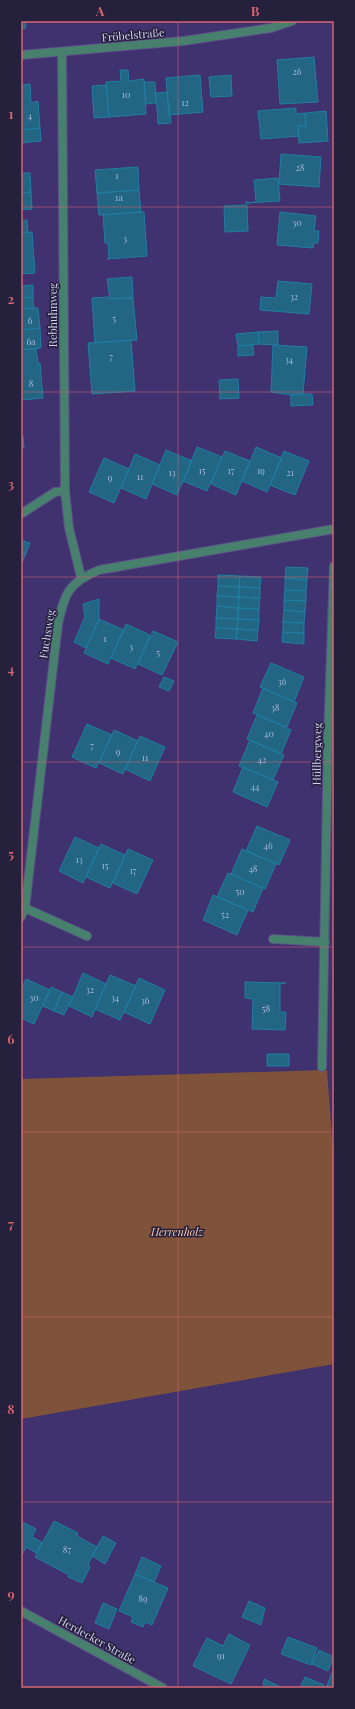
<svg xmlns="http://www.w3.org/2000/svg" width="355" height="1709" viewBox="0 0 355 1709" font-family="'Playfair Display',serif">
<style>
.green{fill:#7f533a}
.building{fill:#226683;stroke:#1f7da3}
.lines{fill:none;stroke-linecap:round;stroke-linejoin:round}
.lane-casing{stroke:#5b4f87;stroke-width:10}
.street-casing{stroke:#5b4f87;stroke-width:10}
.lane{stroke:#48806e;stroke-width:8}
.street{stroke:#48806e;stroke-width:8}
.grid{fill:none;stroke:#d66470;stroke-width:1;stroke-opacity:0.55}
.labels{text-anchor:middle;stroke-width:3;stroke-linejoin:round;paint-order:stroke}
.number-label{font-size:9px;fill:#a9b7da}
.street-label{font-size:11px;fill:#d6d2f7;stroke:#25203c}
.park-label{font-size:11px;font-style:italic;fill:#f9c6aa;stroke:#25203c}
.neatline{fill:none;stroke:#d66470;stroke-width:1.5}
.grid-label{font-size:13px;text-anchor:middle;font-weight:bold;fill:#d66470}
</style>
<rect width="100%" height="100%" fill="#40326f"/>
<path class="green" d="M327,1070l7,95v199l-313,55v-340z"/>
<path class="building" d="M21,21h4l1,7 -5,1z
M314,57l4,45 -38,2 -3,-44z
M120,70h8l1,11 15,-2 2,35 -37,3 -3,-35 15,-1z
M200,75l3,37 -34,3 -3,-37z
M231,75l1,21 -21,1 -2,-20z
M144,82h11l1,21 -10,1z
M30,84l1,19 7,-2 2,27 -19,2v-45z
M106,85l3,32 -15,1 -2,-32z
M167,92l4,31 -13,1 -2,-31z
M296,108v6l9,-1 1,13h-8l1,10 -38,3 -3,-28z
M326,111l2,30 -29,2 -1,-17h8l-1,-13z
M40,128l1,13 -20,2v-13z
M281,154l40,3 -2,30 -40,-3z
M138,167l1,23 -42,3 -2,-23z
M21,173h9l1,19 -10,1z
M278,178l2,23 -34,2v-2l1,2 9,-1 -2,-22z
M139,190l2,22 -42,3 -2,-22z
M31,192l1,17 -11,1v-17z
M247,205l1,26 -23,1 -1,-26z
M141,212h3l3,44 -40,3 2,-2 -1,-14h-3l-2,-28z
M280,212l36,4 -2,15h5l-1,12h-4l-1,5 -36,-3z
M27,220l1,12 -7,1v-12z
M32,232l3,41 -14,1v-41z
M132,277l1,21 -23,1 -3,-20z
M278,281l34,3 -3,30 -49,-4 1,-13 15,1z
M33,285v12l-12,1v-12z
M33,297l1,11 -13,1v-11z
M109,297l1,2 23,-1 4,42 -42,3 -3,-45z
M38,308l2,20 -19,2v-21z
M40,328l1,20 -20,2v-20z
M278,331v14l-19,-1 -1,-12z
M258,332l1,12 -21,2 -2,-12z
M131,340l4,51 -43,3 -4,-51z
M253,345l1,10 -16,1v-10z
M273,345l34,2 -4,47 -12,1 -20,-3z
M36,349l2,14h2l3,35 -22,2v-50z
M238,379l1,19 -19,1 -1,-19z
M303,394h9l1,11 -22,1v-11z
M21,436h2l1,12h-3z
M197,447l25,10 -15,34 -24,-10z
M256,447l26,11 -15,34 -25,-11z
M166,450l26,11 -15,34 -25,-11z
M225,451l25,10 -14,34 -25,-11z
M284,451l25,10 -14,34 -25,-10z
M135,454l25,11 -14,34 -25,-11z
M104,458l25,11 -15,34 -25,-11z
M21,540l9,3 -4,10 -5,-2z
M21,551l5,2 -4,10h-1z
M286,567l22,1 -1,12 -22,-2z
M218,575l22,1 -1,11 -21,-1z
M240,576l21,1 -1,11 -21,-1z
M285,578l22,2 -1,11 -21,-1z
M218,586l21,1v10l-22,-1z
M239,587l21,1v10l-21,-1z
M285,590l21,1v10l-22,-1z
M217,596l22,1 -1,11 -21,-2z
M239,597l21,1 -1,11 -21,-1z
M99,599v20l-13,29 -12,-6 11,-25 -2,-13z
M284,600l22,1 -1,11 -21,-2z
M217,606l21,2v11l-22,-1z
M238,608l21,1v11l-21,-1z
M284,610l21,2 -1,11 -21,-1z
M216,618l22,1 -1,10 -21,-1z
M99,619l25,11 -16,34 -24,-11z
M238,619l21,1 -1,10 -21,-1z
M283,622l21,1v10l-21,-1z
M126,624l24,11 -15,34 -24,-11z
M216,628l21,1 -1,10 -21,-1z
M237,629l21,1 -1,11 -21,-2z
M153,631l25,11 -16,33 -24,-11z
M283,632l21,1v11l-22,-2z
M271,663l33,14 -10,25 -34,-15z
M164,677l10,4 -5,10 -10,-4z
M263,688l34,15 -10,24 -34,-14z
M257,715l34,15 -10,24 -34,-15z
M87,724l25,11 -16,33 -24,-11z
M114,730l24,11 -15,33 -24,-11z
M140,736l25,11 -15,34 -25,-12z
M250,740l34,15 -11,25 -34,-14z
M243,767l35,15 -11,25 -34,-15z
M257,826l33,14 -11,25 -33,-14z
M75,837l24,11 -16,35 -24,-12z
M101,844l24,11 -15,33 -24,-11z
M128,849l25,11 -16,34 -24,-11z
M242,849l34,15 -11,25 -34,-15z
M228,873l35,15 -10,24 -36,-15z
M213,895l35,15 -11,25 -34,-15z
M83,973l23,11 -14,33 -23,-11z
M110,975l26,11 -16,34 -25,-11z
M139,978l26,12 -15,34 -26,-12z
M26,979l24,11 -16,34 -13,-6v-29z
M245,982l41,1 -6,1v28h6l-1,18 -33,-1 1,-30 -8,-1z
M51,987l11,5 -8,19 -11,-5z
M62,992l11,5 -9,18 -10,-4z
M267,1054h22v12h-22z
M21,1521l15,8 -4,8 10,5 -6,11 -10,-6 -5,10z
M54,1521l24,12 -1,3 20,11 -9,18 2,2 -8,16 -14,-6 1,-2 -34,-18z
M103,1536l13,7 -11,21 -13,-8z
M142,1557l19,9 -7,16 -19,-8z
M135,1574l33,14 -16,37 -7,-3 -2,5 -12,-5 2,-5 -14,-6z
M249,1601l16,7 -4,17 -19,-8z
M103,1603l14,6 -8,20 -14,-6z
M229,1634l21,11 -19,39 -38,-18 14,-28 16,8z
M288,1637l29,11 -6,17 -30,-11z
M319,1650l15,7 -6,14 -16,-7z
M332,1673h2v15h-8z
M305,1677l19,8 -2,3h-22z
M264,1679l19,9h-20z"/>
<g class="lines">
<g class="lane-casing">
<path id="lane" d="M21,514l34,-22 10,-1"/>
</g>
<g class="street-casing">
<path id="street" d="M62,52l3,439 4,37 12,49
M21,55l162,-14 88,-13 21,-7
M21,917l4,-9
M87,936l-62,-28 33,-284c7,-31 10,-41 41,-54l235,-41
M273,939l52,3
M322,1067l6,-328 6,-173
M21,1611l142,77"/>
</g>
<use href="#lane" class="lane"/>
<use href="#street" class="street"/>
</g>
<path class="grid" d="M178,21v1667M21,207h313M21,392h313M21,577h313M21,762h313M21,947h313M21,1132h313M21,1317h313M21,1502h313"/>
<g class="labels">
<g class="number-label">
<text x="297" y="75">26</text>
<text x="126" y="98">10</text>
<text x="185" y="106">12</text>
<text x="30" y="119">4</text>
<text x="300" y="171">28</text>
<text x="117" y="179">1</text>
<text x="119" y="201">1a</text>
<text x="297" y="226">30</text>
<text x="125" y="242">3</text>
<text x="294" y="300">32</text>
<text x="114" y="322">5</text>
<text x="30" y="324">6</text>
<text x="31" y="345">6a</text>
<text x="111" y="360">7</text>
<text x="289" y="363">34</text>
<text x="31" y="387">8</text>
<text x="202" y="474">15</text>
<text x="231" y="474">17</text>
<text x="261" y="474">19</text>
<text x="172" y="476">13</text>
<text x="290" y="476">21</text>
<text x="140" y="480">11</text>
<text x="110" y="481">9</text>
<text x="105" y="642">1</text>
<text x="131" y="650">3</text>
<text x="158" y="656">5</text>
<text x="282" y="685">36</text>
<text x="275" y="711">38</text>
<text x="269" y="737">40</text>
<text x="92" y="749">7</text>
<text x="118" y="755">9</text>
<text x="145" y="761">11</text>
<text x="262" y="763">42</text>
<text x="255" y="790">44</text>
<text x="268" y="849">46</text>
<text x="79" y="863">13</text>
<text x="105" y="869">15</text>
<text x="253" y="872">48</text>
<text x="133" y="874">17</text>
<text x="240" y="895">50</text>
<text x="225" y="918">52</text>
<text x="90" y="993">32</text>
<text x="34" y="1001">30</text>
<text x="115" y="1001">34</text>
<text x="145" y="1004">36</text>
<text x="266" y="1012">58</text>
<text x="67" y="1553">87</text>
<text x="143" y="1602">89</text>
<text x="221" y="1659">91</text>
</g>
<g class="street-label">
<text transform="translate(133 35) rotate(-5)" y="4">Fröbelstraße</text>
<text transform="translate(53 315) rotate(-90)" y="4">Rebhuhnweg</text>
<text transform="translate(47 634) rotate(-81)" y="4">Fuchsweg</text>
<text transform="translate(317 754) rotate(-89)" y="4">Hüllbergweg</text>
<text transform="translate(97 1640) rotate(29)" y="4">Herdecker Straße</text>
</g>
<g class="park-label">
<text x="177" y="1236">Herrenholz</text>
</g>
</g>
<rect width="355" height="1709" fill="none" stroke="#25203c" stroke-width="44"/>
<rect x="22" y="22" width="311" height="1665" class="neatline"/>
<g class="grid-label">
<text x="100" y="16">A</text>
<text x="255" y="16">B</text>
<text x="11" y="119">1</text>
<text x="11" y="304">2</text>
<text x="11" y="489">3</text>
<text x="11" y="674">4</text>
<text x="11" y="859">5</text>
<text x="11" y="1044">6</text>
<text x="11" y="1229">7</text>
<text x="11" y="1414">8</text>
<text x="11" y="1599">9</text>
</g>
</svg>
